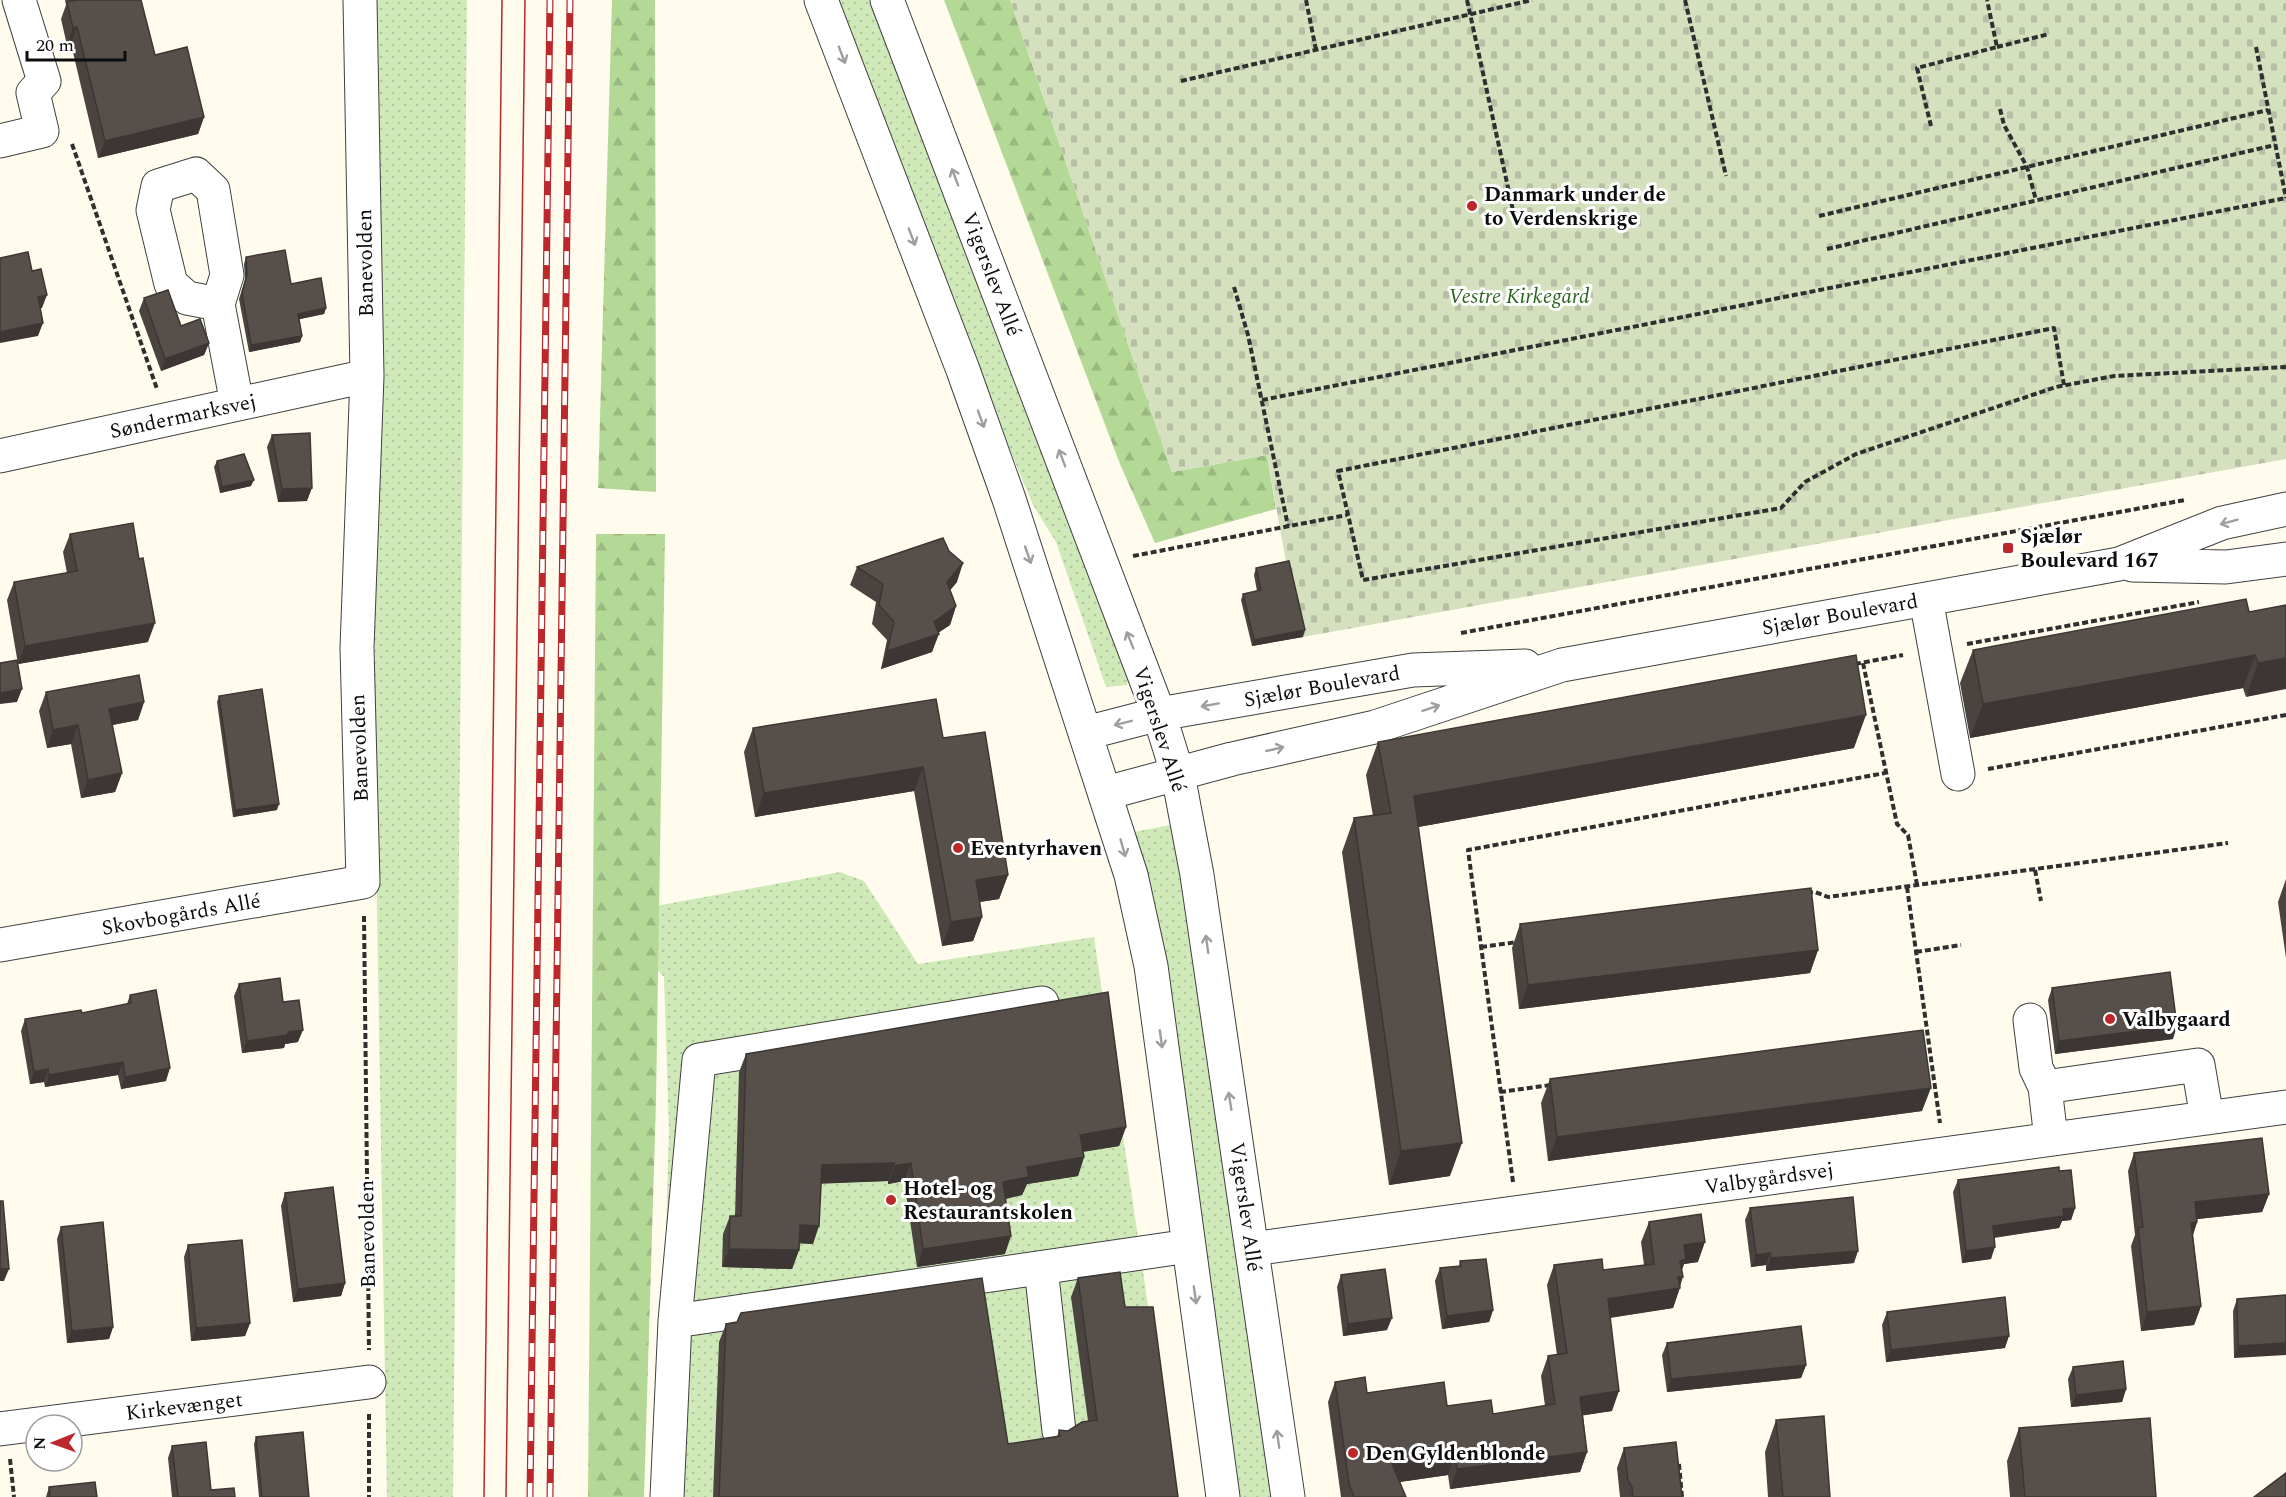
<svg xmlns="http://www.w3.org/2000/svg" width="2286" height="1497" viewBox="0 0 2286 1497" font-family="Spectral,serif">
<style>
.grass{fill:url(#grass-dots)}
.forest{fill:url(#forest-firs)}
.cemetery{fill:url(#cemetery-stones)}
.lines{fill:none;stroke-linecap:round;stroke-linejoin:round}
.minor-casing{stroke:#404040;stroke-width:35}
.path{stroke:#2f2f2f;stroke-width:4;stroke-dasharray:6 3;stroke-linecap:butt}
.minor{stroke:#fff;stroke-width:33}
.tram{stroke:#bc272b;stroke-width:1.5}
.rail-casing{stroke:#bc272b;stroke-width:7}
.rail{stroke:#fff;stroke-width:4.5;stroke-dasharray:14;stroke-linecap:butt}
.wall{fill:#4a4440}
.shaded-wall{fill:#3c3734}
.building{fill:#564f4a;stroke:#3c3734;stroke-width:1.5}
.oneway{stroke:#9e9e9e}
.poi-dot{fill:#bc272b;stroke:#fff;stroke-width:2}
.labels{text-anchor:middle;stroke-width:6;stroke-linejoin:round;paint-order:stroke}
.poi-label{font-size:21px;font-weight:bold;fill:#0d0d0d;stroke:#fff;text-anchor:start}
.street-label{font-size:21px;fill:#0d0d0d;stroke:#fff}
.park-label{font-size:21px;font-style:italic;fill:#2b641e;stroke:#fff}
</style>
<defs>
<pattern id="grass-dots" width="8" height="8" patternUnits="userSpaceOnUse" patternTransform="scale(1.5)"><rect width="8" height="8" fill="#d0e9b8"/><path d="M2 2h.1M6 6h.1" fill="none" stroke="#b1c79d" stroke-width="1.8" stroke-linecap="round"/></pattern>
<pattern id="forest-firs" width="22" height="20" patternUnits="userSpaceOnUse" patternTransform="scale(1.5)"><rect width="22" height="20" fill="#b4d997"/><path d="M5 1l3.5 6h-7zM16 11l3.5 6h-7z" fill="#9ab981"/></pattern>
<pattern id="cemetery-stones" width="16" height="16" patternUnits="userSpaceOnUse" patternTransform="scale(1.5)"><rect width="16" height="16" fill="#d5e0bf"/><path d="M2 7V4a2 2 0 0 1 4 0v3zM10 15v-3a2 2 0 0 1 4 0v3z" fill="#b6bfa3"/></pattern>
</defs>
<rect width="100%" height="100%" fill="#fffcee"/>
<path class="grass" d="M374,0h93l-14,1497h-66l-12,-703z
M839,0h31l258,680 -1,5 -20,2 -2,-3 -49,-142 -23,-37 -25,-60z
M1170,825l17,83 85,589h-33l-105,-665z
M840,872l24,9 54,83 176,-27 82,560h-518l11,-367 -5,-153 -35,-36v-30z"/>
<path class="forest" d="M612,0h43l1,492 -58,-4z
M944,0h66l162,472 95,-17 9,54 -121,34 -35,-79z
M596,534h69l-9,568 -12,395h-56z"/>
<path class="cemetery" d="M1010,0h1276v459l-983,178 -16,-69 -20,-113 -95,17z"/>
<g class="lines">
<g class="minor-casing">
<path id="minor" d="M821,0l142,370 46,129 122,376 20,91 72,531
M887,0l272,714 19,61 19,100 91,622
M0,141l42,-10 -9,-38 11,-12 -25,-81
M218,304l-31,-6 -16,-14 -18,-74 5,-24 38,-12 17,16 14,85 -9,29 19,100
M0,456l367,-80
M2132,565l94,2 60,-8
M1926,599l32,175
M1086,733l73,-19 254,-44 112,-4
M1106,793l126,-34 143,-32 187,-62 557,-101 103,-41 64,-14
M0,945l363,-63 -6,-234 10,-272 -7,-376
M2030,1020l6,48 9,19
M2051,1139l-6,-52 153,-22 9,53
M1252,1249l1034,-142
M1041,1268l18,163
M675,1321l514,-75
M0,1429l369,-47
M667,1497l8,-176 24,-261 343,-57"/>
</g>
<path class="path" d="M1306,0l10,50
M1467,0l49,224
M1685,0l41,176
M1997,47l52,-13
M2256,47l30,151
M1181,81l351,-81
M2000,109l4,16 23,42 9,33
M1931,126l-14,-58 80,-21 -10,-47
M72,144l85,245
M1819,216l449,-106
M1827,249l448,-104
M1234,287l14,48 40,191
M2064,385l-10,-57 -716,143 25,109 418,-72 24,-26 51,-28 200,-67 58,-11 172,-9
M1262,400l1024,-202
M1133,556l214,-41
M1461,633l724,-133
M1967,644l232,-42
M1863,663l34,161 11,11 9,50
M1855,664l48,-9
M1988,769l298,-54
M2035,870l6,31
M1907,887l33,236
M1807,893l8,-1 13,5 400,-54
M364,916l5,434
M1481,947l37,-5
M1916,952l45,-7
M1500,1092l51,-7
M1513,1182l-45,-332 417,-77
M369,1414v83
M10,1459l4,38
M1679,1464l3,33"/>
<use href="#minor" class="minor"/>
<path class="tram" d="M484,1497l18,-1497
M506,1497l19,-1497"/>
<g class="rail-casing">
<path id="rail" d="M530,1497l20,-1497
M550,1497l20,-1497"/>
</g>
<use href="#rail" class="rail"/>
</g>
<path class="wall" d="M65,0h76l14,55 49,62 -6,17 -100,24 -27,-114 -4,1 -6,-26 5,-14z
M246,257l45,27 35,24 -2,6 -25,5 3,17 -2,6 -51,10 -10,-53 6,-19 -1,-16z
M144,298l37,28 28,17 -5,12 -43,16 -22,-60z
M272,435l35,66 -29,1 -11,-55z
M217,461l34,25 -31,7 -6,-26z
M70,534l78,108 -130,22 -11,-64 7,-18 53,-9 -4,-21z
M857,567l100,15 -7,8 6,16 -6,19 -12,8 -6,19 -51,17 6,-29 -15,-16 4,-22 -26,-17z
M1256,568l47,69 -51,9 -11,-46 2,-6 14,-3 -3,-16z
M2286,605l-40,92 -3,-9 -273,50 -10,-55 13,-33 276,-38z
M46,692l98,10 -6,18 -26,5 10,48 -7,19 -34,6 -10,-54 -24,4 -8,-37z
M219,696l58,114 -44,7 -16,-115z
M753,728l190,10 65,137 -9,24 -20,3 3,15 -9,24 -31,5 -28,-155 -159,26 -11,-65z
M1378,742l476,6 -436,79 32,349 -61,9 -47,-333 12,-34 19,-2 -7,-41z
M2286,879v79l-8,-56z
M1520,924l298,26 -8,23 -291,36 -7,-61z
M239,984l44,18 15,40 -13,2 -1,4 -42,5 -8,-57z
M2052,988l121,51 -118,15 -7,-54z
M130,995l36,86 -45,8 -3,-14 -73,12 -1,-5 -14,2 -9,-53 4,-12 57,-6 45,-9z
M746,1054l380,73 -7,19 -36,6 1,5 -6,19 -51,8 -5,11 -16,4 -1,55 -88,13 -13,-86 -16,3v-3l-67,2 -8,61 -14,-1v7l-7,19 -70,-2 1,-33 7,-18h5l4,-144z
M1550,1079l372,32 -374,50 -7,-58z
M2134,1153l135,41 -7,18 -65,7v3l-4,13 8,71 -7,19 -53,6 -10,-85 4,-11 -7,-64z
M2059,1171l16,37 -4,12 -9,1 -3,7 -65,10 -3,21 -29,4 -9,-71 5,-12z
M285,1193l60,90 -4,13 -48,6 -12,-96z
M1750,1208l104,55 -88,8v-6l-15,2 -6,-47z
M1649,1222l49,40 -14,2 -2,6 -2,18 -7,20 -63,10 2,93 -29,4 4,37 -7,20 -130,17 -2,-14 -48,7 6,15h-65l-13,-95 7,-20 32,11 126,21 52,-8 -4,-30 7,-20 9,-1 -10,-70 7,-20 49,5 41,-5 -3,-23z
M61,1227l52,100 -4,12 -42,4 -10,-104z
M188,1245l62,78 -5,13 -54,5 -7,-84z
M1460,1261l33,49 -4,12 -47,7 -7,-48 5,-13 19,-2z
M1341,1275l46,55 -44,6 -6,-49z
M1078,1278l47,29 53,190h-465l6,-155 7,-18 282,120 49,-7 2,-7 9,1 20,-10 -17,-124z
M2286,1295l-52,63 -1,-47 4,-12z
M1887,1312l118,36 -119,14 -4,-37z
M1667,1343l139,22 -5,13 -134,14 -5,-37z
M2073,1367l53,22 -4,13 -51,5 -3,-28z
M1776,1420l54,77h-62l-3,-45z
M2019,1428l137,69h-146l-3,-36z
M256,1437l53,60h-50l-5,-53z
M172,1446l39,44 24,7h-63l-4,-39z
M1624,1448l58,49h-62l-3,-29z
M49,1487l48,10h-51z"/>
<path class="shaded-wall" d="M77,27l-6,17 -4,1 6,-17z
M204,117l-6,17 -100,24 7,-17z
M47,295l-5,13 -9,2 5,-13z
M326,308l-2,6 -28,6 2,-6z
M43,323l-5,13 -38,7v-11z
M302,336l-2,6 -51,10 2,-7z
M209,343l-5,12 -43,16 4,-12z
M254,480l-3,6 -31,7 2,-6z
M312,488l-5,13 -29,1 4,-13z
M963,563l-6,19 -16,19 6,-19z
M956,606l-6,19 -14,9h3l-7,18 -51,17 6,-18 47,-29z
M155,623l-7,19 -130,22 7,-18z
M1305,630l-2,7 -51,9 2,-6z
M2255,655l-12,33 -273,50 13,-34z
M2286,658v31l-40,8 12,-34z
M22,689l-5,13 -17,2v-11z
M144,702l-6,18 -36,7 7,-18z
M1866,715l-12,33 -452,82 12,-34z
M78,725l-7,19 -24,4 6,-18z
M923,767l-9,24 -159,26 9,-24z
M122,773l-7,19 -34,6 7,-18z
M279,804l-2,6 -44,7 2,-7z
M1008,875l-9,24 -32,5 9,-24z
M982,917l-9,24 -31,5 9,-24z
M1818,950l-8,23 -291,36 9,-24z
M2177,1026l-4,13 -118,15 4,-13z
M303,1030l-5,12 -13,2 -1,4 -42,5 5,-12 41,-9z
M123,1062l-5,13 -73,12 4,-12z
M170,1068l-4,13 -45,8 4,-12z
M48,1069l-4,13 -14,2 4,-12z
M1931,1088l-9,23 -374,50 9,-24z
M1126,1127l-7,19 -46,7 7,-18z
M1462,1143l-12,33 -61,9 12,-34z
M1084,1157l-6,19 -51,8 -5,11 -26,5 7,-18 24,-15z
M894,1163l-6,18 -73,3 7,-19z
M911,1163l-7,18 -16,3 6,-18z
M2269,1194l-7,18 -73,8 6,-18z
M2075,1208l-4,12 -9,1 -3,7 -71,10 5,-12 70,-17z
M2197,1222l-6,19v-18z
M800,1225l19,1 -6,18 -20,-1z
M1011,1236l-6,18 -88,13 6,-18z
M1705,1242l-7,20 -14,2 -5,13h4l-10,31 -73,11 8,-20 76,-54z
M1995,1247l-4,12 -29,4 4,-12z
M729,1249l70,1 -7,19 -70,-2z
M1858,1251l-4,12 -88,8 5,-13z
M1770,1253l-4,12 -15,2 5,-12z
M0,1269h9l-5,12h-4z
M345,1283l-4,13 -48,6 5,-13z
M2201,1306l-7,19 -53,6 6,-19z
M1493,1310l-4,12 -47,7 5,-13z
M1392,1318l-5,12 -44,6 5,-12z
M250,1323l-5,13 -54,5 5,-13z
M113,1327l-4,12 -42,4 5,-12z
M2009,1336l-4,12 -119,14 5,-12z
M2286,1343v12l-52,3 4,-12z
M1806,1365l-5,13 -134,14 4,-13z
M2126,1389l-4,13 -51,5 5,-12z
M1619,1391l-7,20 -39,6 7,-20z
M1587,1452l-7,20 -130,17 7,-20z
M1455,1455l-7,20 -63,9 7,-20z"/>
<path class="building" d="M76,0h65l14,55 32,-8 17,70 -99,24 -28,-114 -4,1 -6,-26z
M285,250l6,34 30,-6 5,30 -28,6 4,22 -51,9 -9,-52 5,-19 -1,-17z
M28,252l4,19 9,-2 6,26 -9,2 5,26 -43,9v-74z
M168,290l13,36 19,-7 9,24 -44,16 -21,-61z
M310,433l2,55 -30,1 -10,-54z
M244,454l10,26 -32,7 -5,-26z
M133,523l6,36 4,-1 12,65 -130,23 -11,-64 63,-11 -7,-37z
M943,538l6,13 14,12 -16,19 9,24 -22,16 5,12 -52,17 7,-29 -15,-17 4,-21 -26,-17z
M1289,561l16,69 -51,10 -11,-46 18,-4 -5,-22z
M2246,599l3,13 37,-7v53l-28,5 -3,-8 -272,49 -10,-54z
M1856,655l10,60 -452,81 48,347 -61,8 -47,-333 37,-5 -13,-71z
M17,660l5,29 -22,4v-30z
M139,675l5,27 -35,7 13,64 -34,7 -10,-55 -25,5 -7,-38z
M262,689l17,115 -44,6 -16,-114z
M936,699l7,39 42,-6 23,143 -32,5 6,37 -31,5 -28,-155 -159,26 -11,-65z
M1811,888l7,62 -290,35 -8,-61z
M2170,972l7,54 -118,15 -7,-53z
M280,978l3,24 16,-2 4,30 -15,2v3l-41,6 -8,-57z
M156,990l14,78 -45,9 -2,-15 -74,13 -1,-6 -14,3 -9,-53 56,-9 1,3 49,-10 -1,-8z
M1108,992l18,135 -46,8 4,22 -57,10 2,10 -26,5 8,54 -88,13 -12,-86 -17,3v-3l-72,2 -3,61 -19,-1 -1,25 -70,-1 1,-33h11l5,-162z
M1923,1030l8,58 -374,49 -7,-58z
M2262,1138l7,56 -74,8 2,20 -6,1 10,83 -54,6 -9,-84 5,-1 -9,-74z
M2059,1167v4l12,-1 4,38 -12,1 1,7 -71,10 2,21 -29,4 -8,-71z
M333,1187l12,96 -47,6 -13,-96z
M1853,1197l5,54 -87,7 -1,-5 -14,2 -6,-47z
M0,1201h3l6,68h-9z
M1701,1214l4,28 -21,3 2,14 -6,2 3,16h-5l2,11 -72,11 11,92 -39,6 7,55 -130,17 -2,-14 -63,9 14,33h-52l-5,-13 -14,-102 30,-5 2,16 77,-11 3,24 44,-6 2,14 62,-10 -7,-48 19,-3 -13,-88 48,-6 1,11 51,-6 -5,-42z
M103,1222l10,105 -41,4 -11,-104z
M242,1240l8,83 -54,5 -8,-83z
M1486,1259l7,51 -46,6 -7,-48 21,-2 -1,-5z
M1385,1269l7,49 -44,6 -7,-49z
M1120,1272l5,35h28l25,190h-459l7,-173 11,-2 4,-9 241,-35 26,166 52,-8 -1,-6 9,1 14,-9 15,-2 -19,-142z
M2286,1295v48l-48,3 -1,-47z
M2005,1297l4,39 -118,14 -4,-38z
M1801,1326l5,39 -135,14 -4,-36z
M2123,1361l3,28 -50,6 -3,-28z
M1824,1416l6,81h-47l-7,-77z
M2150,1418l6,79h-131l-6,-69z
M303,1432l6,65h-47l-6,-60z
M206,1442l5,48 23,-2 1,9h-57l-6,-51z
M1676,1442l6,55h-49l-1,-10 -4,-6 -4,-33z
M2286,1473v24h-32z
M95,1482l2,15h-47l-1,-10z"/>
<defs><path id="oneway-shaft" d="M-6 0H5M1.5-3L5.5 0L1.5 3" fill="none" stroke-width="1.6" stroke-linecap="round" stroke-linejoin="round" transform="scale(1.5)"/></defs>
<g class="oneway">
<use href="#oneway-shaft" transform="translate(842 55) rotate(69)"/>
<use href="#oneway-shaft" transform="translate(955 177) rotate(-111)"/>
<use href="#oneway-shaft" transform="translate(912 237) rotate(69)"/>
<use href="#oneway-shaft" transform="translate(981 419) rotate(70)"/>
<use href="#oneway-shaft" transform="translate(1062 458) rotate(-111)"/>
<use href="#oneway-shaft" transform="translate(2229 522) rotate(165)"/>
<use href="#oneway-shaft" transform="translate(1028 555) rotate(71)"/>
<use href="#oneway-shaft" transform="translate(1130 640) rotate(-112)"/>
<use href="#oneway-shaft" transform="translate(1210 705) rotate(170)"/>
<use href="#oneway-shaft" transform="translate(1431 708) rotate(-18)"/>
<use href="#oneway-shaft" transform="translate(1123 723) rotate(166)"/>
<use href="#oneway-shaft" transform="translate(1275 749) rotate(-13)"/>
<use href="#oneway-shaft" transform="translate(1123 848) rotate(74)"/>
<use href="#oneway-shaft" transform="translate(1207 944) rotate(-98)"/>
<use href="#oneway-shaft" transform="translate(1161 1039) rotate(82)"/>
<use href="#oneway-shaft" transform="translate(1230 1101) rotate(-99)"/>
<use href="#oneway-shaft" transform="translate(1195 1295) rotate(82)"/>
<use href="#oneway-shaft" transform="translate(1278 1439) rotate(-98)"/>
</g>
<g class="poi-dot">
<circle cx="1472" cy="206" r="6"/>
<rect x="2002" y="542" width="12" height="12" rx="3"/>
<circle cx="958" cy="848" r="6"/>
<circle cx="2110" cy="1019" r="6"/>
<circle cx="891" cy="1200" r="6"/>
<circle cx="1353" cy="1453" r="6"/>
</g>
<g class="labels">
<g class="poi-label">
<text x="1484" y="201">Danmark under de<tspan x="1484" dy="24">to Verdenskrige</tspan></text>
<text x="2020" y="543">Sjælør<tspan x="2020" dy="24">Boulevard 167</tspan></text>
<text x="970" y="855">Eventyrhaven</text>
<text x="2122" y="1026">Valbygaard</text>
<text x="903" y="1195">Hotel- og<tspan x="903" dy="24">Restaurantskolen</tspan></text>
<text x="1365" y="1460">Den Gyldenblonde</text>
</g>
<g class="street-label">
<text transform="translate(365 263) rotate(-91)" y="7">Banevolden</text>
<text transform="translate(992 274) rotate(69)" y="7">Vigerslev Allé</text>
<text transform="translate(183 416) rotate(-12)" y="7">Søndermarksvej</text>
<text transform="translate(1840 614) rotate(-10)" y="7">Sjælør Boulevard</text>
<text transform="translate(1322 686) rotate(-10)" y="7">Sjælør Boulevard</text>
<text transform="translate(1160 729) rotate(72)" y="7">Vigerslev Allé</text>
<text transform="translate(359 748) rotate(-92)" y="7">Banevolden</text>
<text transform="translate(181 914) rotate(-10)" y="7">Skovbogårds Allé</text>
<text transform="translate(1769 1178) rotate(-8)" y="7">Valbygårdsvej</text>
<text transform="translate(1246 1207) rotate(82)" y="7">Vigerslev Allé</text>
<text transform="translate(367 1234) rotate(-91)" y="7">Banevolden</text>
<text transform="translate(184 1406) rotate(-7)" y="7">Kirkevænget</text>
</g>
<g class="park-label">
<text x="1519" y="303">Vestre Kirkegård</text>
</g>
</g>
<g transform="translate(54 1443) rotate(269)"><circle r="28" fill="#ffffff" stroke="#9e9e9e" stroke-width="1.5"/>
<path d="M0-4.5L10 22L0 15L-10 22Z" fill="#bc272b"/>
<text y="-9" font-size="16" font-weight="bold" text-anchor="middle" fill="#0d0d0d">N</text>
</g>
<path d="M27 51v9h98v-9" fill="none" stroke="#0d0d0d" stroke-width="3"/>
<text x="36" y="51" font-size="18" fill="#0d0d0d" stroke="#ffffff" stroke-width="4.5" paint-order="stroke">20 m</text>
</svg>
